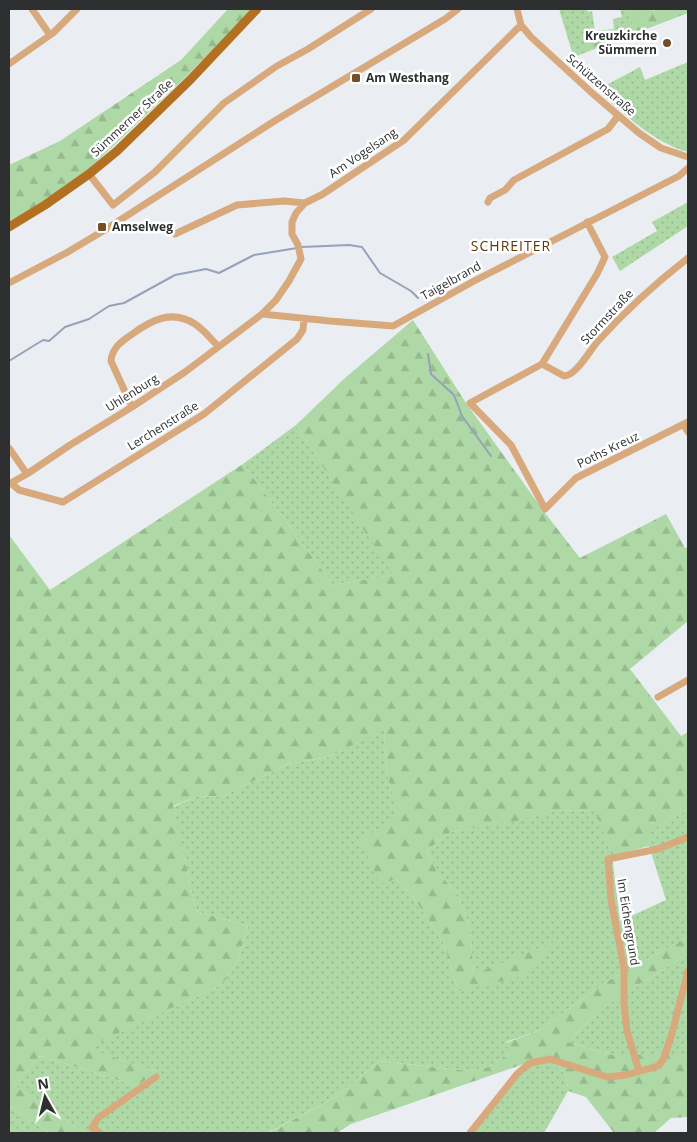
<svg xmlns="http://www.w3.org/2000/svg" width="697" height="1142" viewBox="0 0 697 1142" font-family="'Open Sans',sans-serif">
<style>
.grass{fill:url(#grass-dots)}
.forest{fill:url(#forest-firs)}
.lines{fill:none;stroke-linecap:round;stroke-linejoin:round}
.stream{stroke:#96a2b9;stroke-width:2}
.minor{stroke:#d8a97c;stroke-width:7}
.major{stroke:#b37021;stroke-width:9}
.poi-dot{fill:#724f28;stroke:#fff;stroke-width:2}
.labels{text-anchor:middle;stroke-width:5;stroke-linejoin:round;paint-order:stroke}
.poi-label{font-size:12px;font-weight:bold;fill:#2e2f31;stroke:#fff;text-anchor:start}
.street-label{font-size:12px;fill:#2e2f31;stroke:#fff}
.neighbourhood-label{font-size:14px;letter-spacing:1px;fill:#5e3806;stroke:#fff}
</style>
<defs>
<pattern id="grass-dots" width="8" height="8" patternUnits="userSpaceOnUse" patternTransform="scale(1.25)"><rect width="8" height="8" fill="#aed8a5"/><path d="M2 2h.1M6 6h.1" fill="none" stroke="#96ba8e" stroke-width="1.8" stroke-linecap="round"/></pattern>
<pattern id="forest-firs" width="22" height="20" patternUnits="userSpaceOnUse" patternTransform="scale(1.25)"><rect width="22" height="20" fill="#aed8a5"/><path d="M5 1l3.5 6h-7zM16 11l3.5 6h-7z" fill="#96ba8e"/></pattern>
</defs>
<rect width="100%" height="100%" fill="#eaeef3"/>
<path class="grass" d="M559,9h28l1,3 4,-1 3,20 19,-2 -1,-10 9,-2 -2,-8h8l7,19 -63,24z
M688,62v90c-36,-10 -63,-38 -91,-62l43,-23 5,13z
M688,202v24l-68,45 -8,-14 45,-26 -5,-9z
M296,425l98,150 -61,10 -90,-121z
M384,729l3,45 13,42 -40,25 54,57 29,44 15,49 105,-52 -89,36 -4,-47 -13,-35 -20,-21 -10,-22 24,-18 67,-12 36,-9 42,-1 16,46 8,65 46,-21 -17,-54 1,-15 38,-22v128l-84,46 -64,47 -34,12 4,11 -22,14 -18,4 -91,-10 -43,36 -69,36h-181l-71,-47 3,-5 22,-25 97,30 19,-14 -70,-24 137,-64 15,-25 10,-33 -52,-15 -23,-104 23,-10 27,-1 65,-32 40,-7z
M688,954v101h-75l-45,-13 38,-37z
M551,1061l15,14 2,16 -24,42h-71l45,-57 13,-10z
M9,1106l41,27h-41z"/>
<path class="forest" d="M228,9h25l-64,65 -102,97 -43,31 -35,20v-57l51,-24 121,-81z
M628,9h23l3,2 2,-2h32v4l-114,44 -2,-5 62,-24z
M413,320l53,83 79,110 35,45 86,-44 19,34 3,-1v74l-58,48 51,67 7,-4v77l-37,22 -2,15 -37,10 -17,-46 -41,1 -38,10 -65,11 -24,18 10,22 20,21 13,35 4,46 91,-36 -45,39 -62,14 -15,-49 -29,-44 -18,-19 -16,5 -20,-44 39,-24 -12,-42 -3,-44 -56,27 -40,7 -65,32 -27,1 -23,9 23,105 52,15 -10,33 -15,25 -136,64 69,24 -19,14 -97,-30 -22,25 -3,5 71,47h-36l-41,-27v-571l41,55 193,-126 90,121 60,-10 -97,-150 49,-47z
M688,937v17l-82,51 -38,37 45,13h75v62l-17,1 -17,15h-40l-28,-36 -18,-6 -2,-16 -15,-14 -27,3 -173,60 -14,9h-69l68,-36 43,-36 90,10 19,-4 22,-14 -4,-10 34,-13 64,-47z"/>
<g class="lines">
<path class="stream" d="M302,247l47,-2 13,2 18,26 31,18 7,7
M428,354l3,20 23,21 8,21 29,40
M9,361l34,-21 6,1 16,-14 24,-8 20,-13 15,-3 51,-28 31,-6 13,4 35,-18 43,-7"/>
<path class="minor" d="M32,9l18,26
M517,9l4,16 10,12 61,56 47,40 22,15 27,9
M9,64l44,-31 24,-24
M89,174l24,31 42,-33 69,-69 53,-37 31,-17 63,-40
M488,202l2,-4 15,-8 9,-10 94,-51 10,-13
M587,222l18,35 -8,17 -55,90 -72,39 41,42 34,64 31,-31 112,-56
M175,234l62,-29 47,-4 21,2
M9,283l57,-30 37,-22 173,-111 169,-101 13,-10
M262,314l68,7 63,5 81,-45 205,-105 9,-8
M542,364l22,12c12,0 26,-26 34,-35 27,-30 58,-58 90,-83
M132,407l-21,-46c1,-13 10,-19 20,-26 20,-15 41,-26 64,-11 9,6 16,15 23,22
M684,425l4,7
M9,448l18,26
M11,483l8,7 44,12 141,-88 93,-75 6,-9 1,-11
M9,484l18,-10 43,-29 62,-38 53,-35 77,-58 14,-14 13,-19 12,-22 -3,-14 -6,-11v-12l4,-9 9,-10 18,-9 81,-54 117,-115
M658,697l30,-17
M639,1071l-12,-40 -3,-28v-35l-13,-68 -3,-41 50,-10 30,-12
M100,1133l-8,-5 6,-10 58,-41
M470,1133l47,-59 13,-11 20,-4 57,18 19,-2 32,-9 5,-6 8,-23 17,-66"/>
<path class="major" d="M9,227l36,-22 44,-31 28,-23 74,-72 66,-70"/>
</g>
<g class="poi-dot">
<circle cx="667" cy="43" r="5"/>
<rect x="351" y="73" width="10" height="10" rx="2.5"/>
<rect x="97" y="222" width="10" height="10" rx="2.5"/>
</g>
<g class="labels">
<g class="poi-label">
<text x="657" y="40" text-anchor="end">Kreuzkirche<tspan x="657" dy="14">Sümmern</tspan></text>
<text x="366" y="82">Am Westhang</text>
<text x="112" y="231">Amselweg</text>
</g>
<g class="street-label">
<text transform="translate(601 85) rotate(41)" y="4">Schützenstraße</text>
<text transform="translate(132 118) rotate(-43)" y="4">Sümmerner Straße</text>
<text transform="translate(363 153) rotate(-34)" y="4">Am Vogelsang</text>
<text transform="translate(451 281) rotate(-29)" y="4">Taigelbrand</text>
<text transform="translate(607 317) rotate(-47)" y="4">Stormstraße</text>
<text transform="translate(132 393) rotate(-32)" y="4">Uhlenburg</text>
<text transform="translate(163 426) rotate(-32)" y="4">Lerchenstraße</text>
<text transform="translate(608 450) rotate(-26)" y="4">Poths Kreuz</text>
<text transform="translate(628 922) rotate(81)" y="4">Im Eichengrund</text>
</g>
<g class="neighbourhood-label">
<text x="511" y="251">SCHREITER</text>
</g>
</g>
<rect width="697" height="1142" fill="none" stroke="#2e2f31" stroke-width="20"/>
<g transform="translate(45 1097) rotate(352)" stroke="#ffffff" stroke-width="4" paint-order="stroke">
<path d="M0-4L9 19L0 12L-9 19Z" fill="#2e2f31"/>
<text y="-8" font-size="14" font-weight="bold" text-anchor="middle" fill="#2e2f31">N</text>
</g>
</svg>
